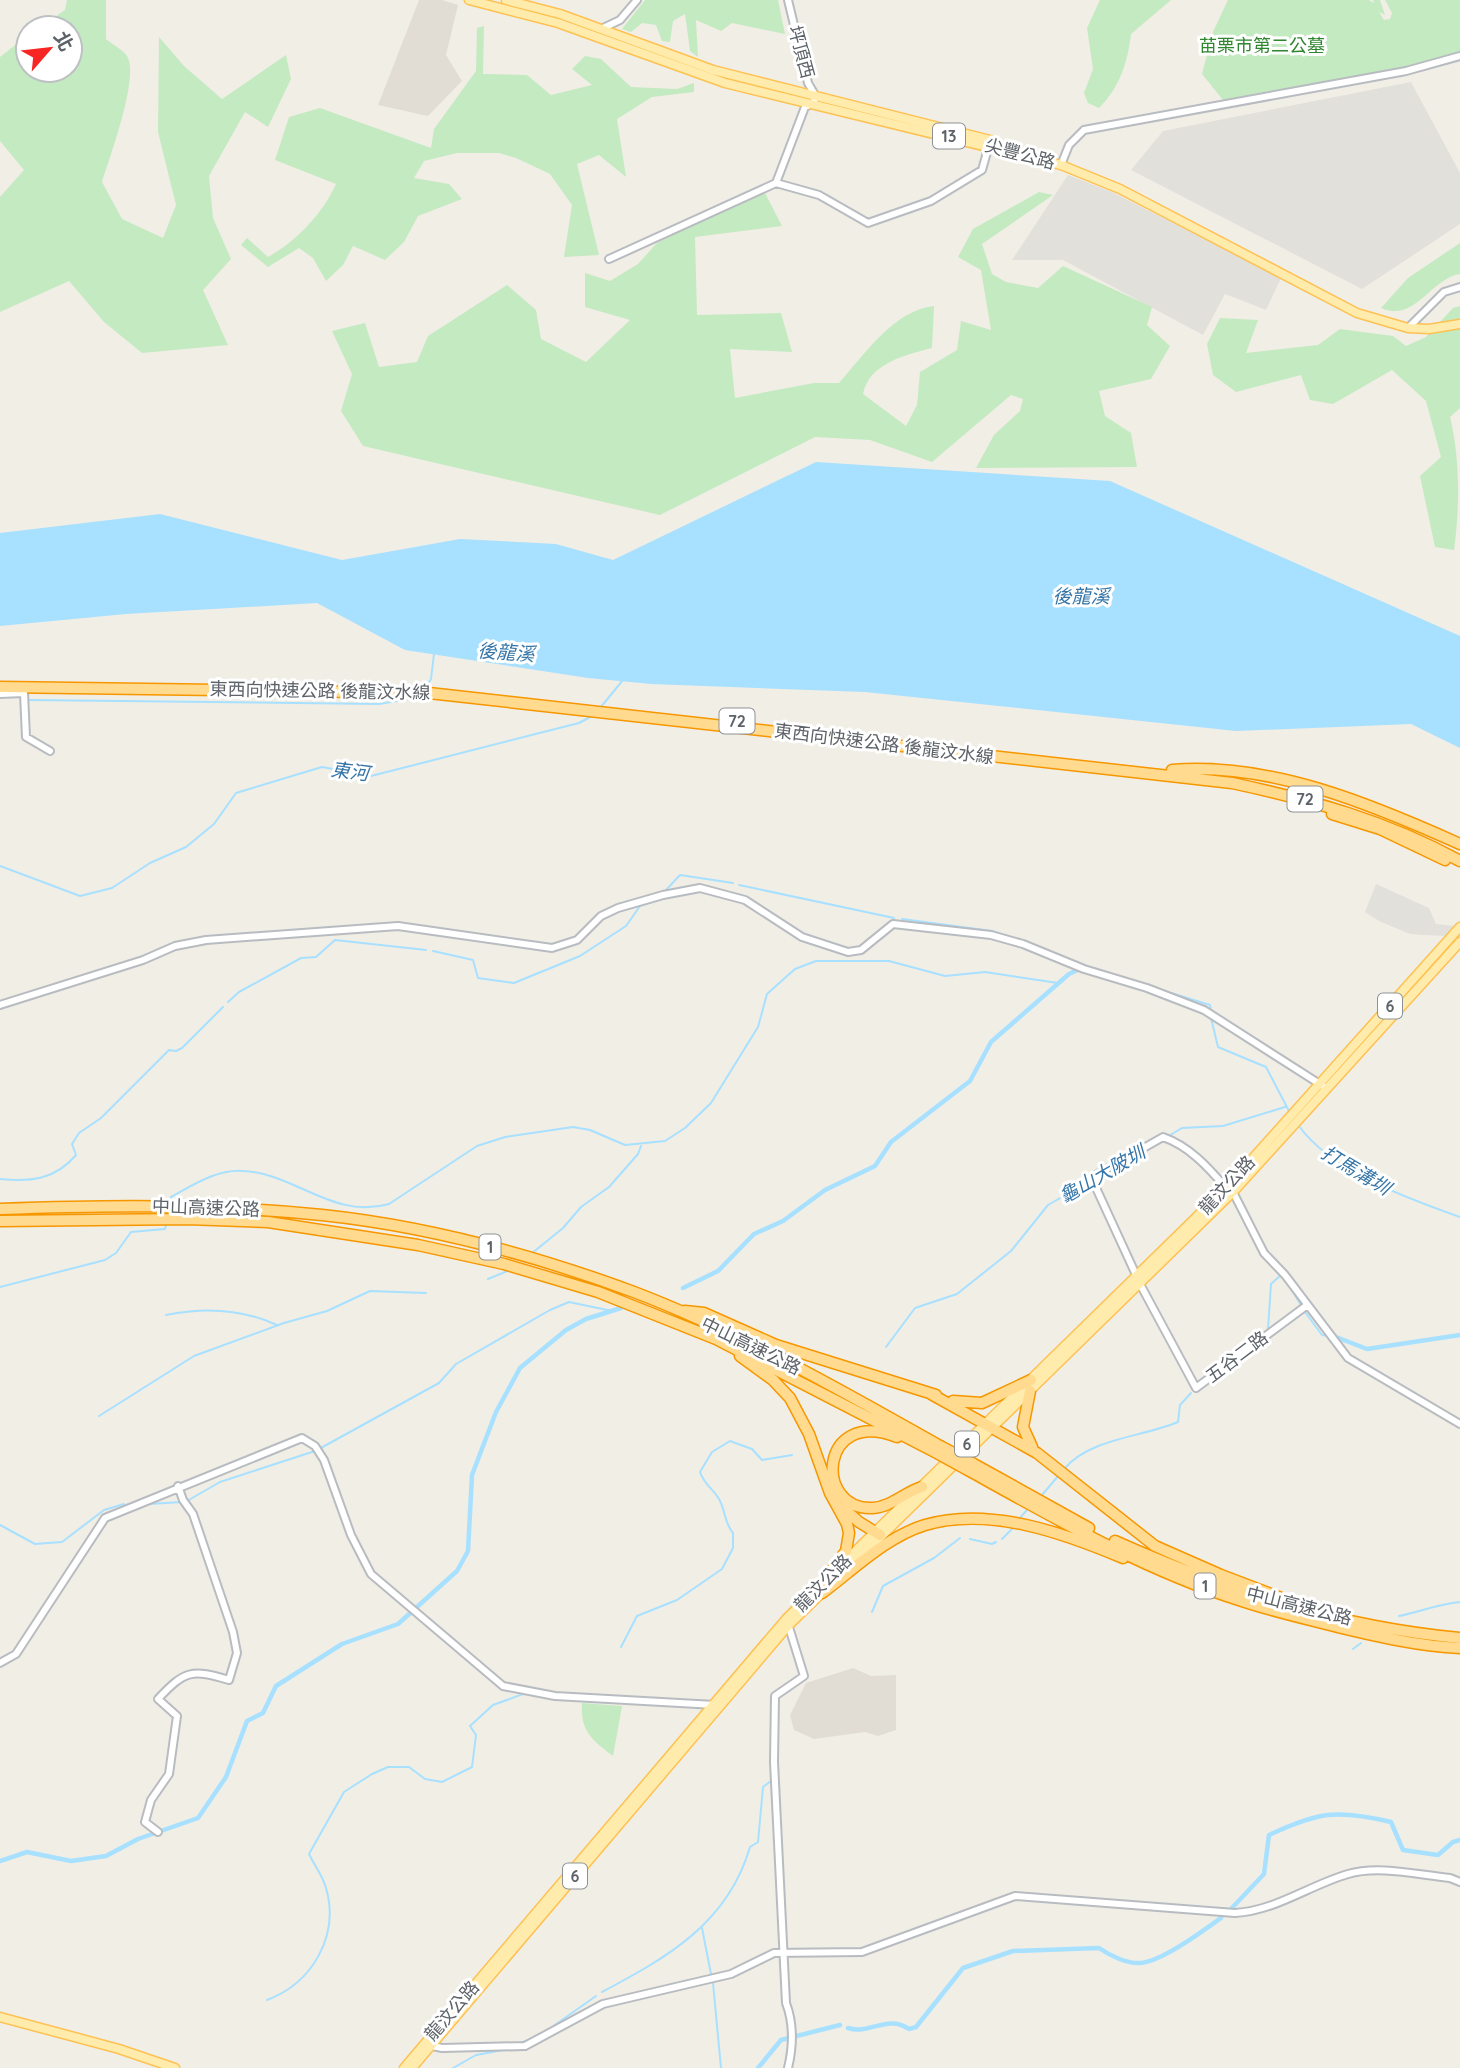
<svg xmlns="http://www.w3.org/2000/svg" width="1460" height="2068" viewBox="0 0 1460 2068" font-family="Quicksand,'Noto Sans TC',sans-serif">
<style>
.industrial{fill:#e2e0da}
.education{fill:#e1ddd5}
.green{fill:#c4eac1}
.water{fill:#a8e0ff}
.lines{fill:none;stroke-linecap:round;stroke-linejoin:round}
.stream{stroke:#a8e0ff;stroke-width:2}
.canal{stroke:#a8e0ff;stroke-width:4.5}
.minor-casing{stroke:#b8bcc1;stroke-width:10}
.major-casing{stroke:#fec152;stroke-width:11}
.highway-casing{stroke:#f79700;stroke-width:13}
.minor{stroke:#fff;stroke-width:6}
.major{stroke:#ffecad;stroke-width:8}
.highway{stroke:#ffda8f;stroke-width:10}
.highway-bridge-casing{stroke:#f79700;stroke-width:13;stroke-linecap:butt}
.highway-bridge{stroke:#ffda8f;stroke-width:10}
.labels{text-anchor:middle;stroke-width:6;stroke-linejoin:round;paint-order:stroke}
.shield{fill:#fff;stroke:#8e9295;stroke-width:2}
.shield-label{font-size:16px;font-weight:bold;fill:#5d6368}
.park-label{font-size:18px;fill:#30862e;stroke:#fff}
.street-label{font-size:18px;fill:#5d6368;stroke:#fff}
.water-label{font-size:19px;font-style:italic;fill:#3676a8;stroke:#fff}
</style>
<rect width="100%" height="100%" fill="#f1eee6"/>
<path class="industrial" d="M1411,82l49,91v51l-98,65 -231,-119 32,-39z
M1068,175l44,17 169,86 -15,32 -41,-16 -22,41 -140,-75h-51z
M1376,884l53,24 7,16 19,2 -9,10 -22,-1 -14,-1 -31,-13 -14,-9z"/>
<path class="education" d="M419,0h23l16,5 -12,50 16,26 -34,35 -50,-11z
M853,1668l18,8 25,-1v55l-18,6 -13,-4 -51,7 -20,-9 -4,-15 16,-32z"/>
<path class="green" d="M67,0h39v39c6,5 17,11 21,17 13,20 -18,103 -25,126l20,37 41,19 13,-33 -18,-73 1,-95 25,29 38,33 64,-44 5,24 -23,48 -23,-15 -36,64 4,42 18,41 -28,31 25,55 -86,8 -38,-31 -35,-41 -69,31v-115l24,-27 -24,-29v-84l28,-22v35h42v-42h-31l26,-18z
M645,0h133l7,34 -53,-11 -11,8 -25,-11 2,37 -8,-6 -5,-37 -12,7 -3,21 -8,-1 -6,-16 -14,-2 -11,9 -9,-3z
M1100,0h71l-40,34c-3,27 -11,53 -32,74l-11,-5 -4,-10 9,-24 -6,-41z
M1228,0h141l5,3 -1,-3h7l5,15 -6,-3 5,8 6,-1 2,-6 -7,-13h75v52l-58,16 -179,32 -21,-26 11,-42z
M484,26l-1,48 44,1 24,20 41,-10 -20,-16 13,-13 16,3 30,28 46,2 17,-6v9l-42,5 -35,22 9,58 -27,-22 -22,9 22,91 -35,2 8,-52 -22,-31 -34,-16 -17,-5h-42l-33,8 -10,17 35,6 13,15 -44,17 -14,26 -19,18 -32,-14 -10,19 -17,16 -13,-23 -14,-10 -31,19 -27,-22 6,-7 21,19c29,-16 55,-44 68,-73l-61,-24 14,-43 31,-9 111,40 3,-19 42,-58 1,-43z
M763,189l19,37 -87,11 2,78 84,-2 11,39 -62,-3 5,49 79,-15h25c25,-28 55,-73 95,-77l-2,42c-26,7 -63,15 -69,46l43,32 11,-21 3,-33 37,-22 4,-29 30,9 -10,-60 -23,-13 15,-28 66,-37 14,3 -71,49 10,30 14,8 32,6 25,-22 89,41 -5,18 23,21 -19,33 -52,12 6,25 26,17 6,34 -161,1 18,-33 26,-24 3,-12 -12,-4 -79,67 -62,-22 -55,-3 -155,78 -297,-69 -22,-35 11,-37 -20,-43 33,-8 14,44 38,-5 11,-26 79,-51 29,25 5,29 45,23 44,-42 -45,-13v-34l25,8 28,-17 19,-21z
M1460,243v31c-30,5 -45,49 -79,34l27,-30z
M1460,306v102l-10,9c10,41 10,89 4,133l-19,-3 -15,-71 21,-19 -15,-56 -34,-31 -59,34 -23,-4 -9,-25 -65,17 -23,-17 -6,-31 13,-26 38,2 -12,33 72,-8 22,-16 53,7 13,10 20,-9 27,-29z
M582,1703l40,3 -9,50c-21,-16 -33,-25 -31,-53z"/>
<path class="water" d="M816,462l294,19 350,155v112l-49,-24 -175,7 -371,-39 -214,-8 -63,-6 -183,-28 -88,-47 -191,11 -126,12v-93l160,-19 182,46 118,-21 96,5 57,16z"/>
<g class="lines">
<path class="stream" d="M425,689l6,-10 3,-25
M28,700l351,4 41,-7
M600,708l23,-28
M0,866l80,30 32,-8 38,-25 36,-16 28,-23 22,-31 86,-26 49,9 208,-53 15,-8
M739,885l155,33
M666,890l14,-15 53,8
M902,919l90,12 46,16
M433,951l40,9 5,18 36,5 66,-27 46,-30 14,-20 21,-7
M1158,989l52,16 1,7
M228,1002l11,-10 62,-34 15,-1 19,-17 91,10
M1211,1018l7,29 48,20 24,46
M1299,1126c32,45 110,73 161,91
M1167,1137l15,-9 41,-2 62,-19
M0,1179c30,3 55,1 76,-24l-4,-11 7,-11 22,-15 68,-68 7,1 6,-3 41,-41
M170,1202l1,-5c22,-12 46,-28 72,-26 52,2 90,49 146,33l88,-58 28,-9 68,-10 17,3 35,15 40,-4 20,-13 26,-25 47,-76 9,-33 28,-25 21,-8h73l56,15 40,-4 73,11
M531,1254l32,-26 18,-21 28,-20 29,-33 3,-8
M488,1279l22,-9
M1289,1285l13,22
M0,1287l105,-27 11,-7 15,-21 34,-3 1,-4
M1305,1312l17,23 7,1
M166,1315c38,-8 76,-6 111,10
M1268,1329l3,-45 11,-10
M886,1347l29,-39 42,-14 54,-43 37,-46 47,-27
M99,1416l95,-60 90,-33 43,-12 43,-20 56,2
M319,1449l120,-66 17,-19 94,-54 19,-8 43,9
M1065,1468c26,-30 78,-31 113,-46l2,-17 11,-12
M1042,1495l17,-20
M187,1501l33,-19 95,-31
M149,1504l33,-2
M1018,1520l9,-10
M0,1525l35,19 27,-2 42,-32 20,-6
M970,1539l22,5 4,-2
M1002,1539l12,-12
M872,1612l11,-26 51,-28 26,-20
M1399,1616c20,-4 39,-12 61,-14
M621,1647l16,-31 40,-16 45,-31 11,-21v-15c-9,-11 -7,-20 -13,-32 -5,-11 -16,-16 -20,-29l12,-20 18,-11 22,8 10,11 30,-5
M1353,1649l8,-6
M702,1928l9,46
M713,1983l8,85
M602,1992c66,-35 126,-69 148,-145l8,-5 5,-55 8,-6
M267,2000c45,-17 73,-64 59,-112 -3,-12 -12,-23 -17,-34l35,-62 28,-18 16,-7h21l16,12 17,3 30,-15 4,-32 -6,-9 23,-21 33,-12
M545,2032l51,-36
M520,2043l11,-4
M453,2068l23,-13 27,-5"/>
<path class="canal" d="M683,1288l35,-17 36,-37 29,-13 42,-31 50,-24 16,-24 79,-61 21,-39 78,-68 13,-6
M1336,1337l31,12 93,-14
M0,1861l27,-9 44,9 35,-5 32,-17 60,-21 28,-41 21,-56 16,-8 13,-27 66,-42 56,-20 59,-53 11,-20 4,-76 24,-63 24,-44 46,-38 20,-11 35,-11
M1231,1909l33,-35 5,-39c49,-23 68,-26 122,-13l12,28 35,5 15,-13 7,-2
M848,2028c22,7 39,-14 61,1l7,-2 47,-59 50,-17 86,-3c10,7 28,16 41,15 21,-1 63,-32 81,-45
M758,2068l23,-28 59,-15"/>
<g class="minor-casing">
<path id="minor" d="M601,29l19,-9 17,-20
M1061,165l8,-20 15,-15 322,-59 54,-15
M776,183l43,12 49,28 63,-22 51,-31 7,-25
M776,183l29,-76 9,-4 1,-8 -7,-12 -20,-83
M609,259l167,-76
M1408,328l36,-36 16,-5
M0,694l24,-1 2,44 24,14
M0,1005l143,-45 32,-14 31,-6 192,-14 154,22 25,-8 24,-24 17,-8 45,-13 37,-7 45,12 57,37 46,15 13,-2 32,-26 98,11 32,9 61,25 63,19 57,22 122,78
M1233,1192l31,61 21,22 63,83 112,66
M1137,1277l-40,-87 -1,-15 67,-38c26,9 45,30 63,51
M1140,1284l56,104 110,-82
M788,1624l16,52 -29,20 -1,66 12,241c8,21 7,44 2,65
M0,1663l16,-9 89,-136 197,-80 13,8 9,14 27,75 20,39 132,112 52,10 160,9
M158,1832l-13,-10 6,-22 18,-26 8,-58 -19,-17c27,-29 34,-30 71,-19l8,-27 -4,-21 -40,-118 -10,-14 -5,-14
M427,2045l15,3 83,-2 78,-42 128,-30 43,-21 88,-1 153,-56 220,17c40,-2 75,-28 113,-39 31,-9 70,1 102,4l10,4"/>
</g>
<g class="major-casing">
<path id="major" d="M469,0l89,23 167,60 336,82 59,24 237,124 51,15 21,1 31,-5
M506,0l54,14 153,56 277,70
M854,1563l379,-371 227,-250
M838,1568l388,-380 234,-261
M0,2017l119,32 56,19
M404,2068l382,-449 40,-40
M412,2068l376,-442 38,-37"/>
</g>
<g class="highway-casing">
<path id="highway" d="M0,687l429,6 803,90c80,17 155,38 228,78
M1172,770c99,-8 199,34 288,74
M1332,814l48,15 65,31
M0,1209c107,-4 215,-5 322,6 105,11 212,40 312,77 107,41 207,98 306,154
M0,1221l187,-2 81,3 150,23 86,19 94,28 118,47 221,114
M685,1311l19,2 72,32 160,50
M740,1356l33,24 17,18 19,36 21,59 17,31 2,9 -3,18 -23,31
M1030,1391l-7,36 9,20
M931,1394l106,59 118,93 66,29 71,27
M953,1401l29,2 49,-23
M897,1437c-78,-31 -84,74 -24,71 18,-1 32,-16 49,-21
M972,1463l117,65
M968,1470c88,49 178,101 274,131 30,10 61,17 92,25 42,10 83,20 126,22
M842,1507l17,15 21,13
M1115,1541c110,49 224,86 345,97
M822,1593c31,-23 64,-56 103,-68 64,-19 139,8 198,33"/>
</g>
<use href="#minor" class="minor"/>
<use href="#major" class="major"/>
<use href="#highway" class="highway"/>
<g class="highway-bridge-casing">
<path id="highway-bridge" d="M940,1446l32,17
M937,1453l31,17"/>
</g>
<use href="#highway-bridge" class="highway-bridge"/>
</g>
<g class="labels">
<g class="shield">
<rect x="933" y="123.5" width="32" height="25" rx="5"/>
<rect x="719.5" y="708.5" width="35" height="25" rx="5"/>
<rect x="1287.5" y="786.5" width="35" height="25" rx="5"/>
<rect x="1378" y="993.5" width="24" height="25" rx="5"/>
<rect x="479.5" y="1234.5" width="21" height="25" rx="5"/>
<rect x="955" y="1431.5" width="24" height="25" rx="5"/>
<rect x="1194.5" y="1573.5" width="21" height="25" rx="5"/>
<rect x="563" y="1863.5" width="24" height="25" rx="5"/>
</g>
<g class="shield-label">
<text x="949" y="142">13</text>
<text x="737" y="727">72</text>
<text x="1305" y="805">72</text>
<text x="1390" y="1012">6</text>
<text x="490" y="1253">1</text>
<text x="967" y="1450">6</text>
<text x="1205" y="1592">1</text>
<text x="575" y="1882">6</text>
</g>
<g class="park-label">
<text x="1262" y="52">苗栗市第二公墓</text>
</g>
<g class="street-label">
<text transform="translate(801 52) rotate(75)" y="6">坪頂西</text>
<text transform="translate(1020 154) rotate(15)" y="6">尖豐公路</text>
<text transform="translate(320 691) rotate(1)" y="6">東西向快速公路 後龍汶水線</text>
<text transform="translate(884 744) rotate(7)" y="6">東西向快速公路 後龍汶水線</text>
<text transform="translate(1227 1185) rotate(-47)" y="6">龍汶公路</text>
<text transform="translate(206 1208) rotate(2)" y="6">中山高速公路</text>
<text transform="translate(751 1346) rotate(26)" y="6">中山高速公路</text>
<text transform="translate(1237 1357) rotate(-37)" y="6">五谷二路</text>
<text transform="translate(823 1583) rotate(-45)" y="6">龍汶公路</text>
<text transform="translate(1299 1606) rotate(14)" y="6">中山高速公路</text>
<text transform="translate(452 2011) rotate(-49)" y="6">龍汶公路</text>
</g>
<g class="water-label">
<text x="1081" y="603">後龍溪</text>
<text transform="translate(506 652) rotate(4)" y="7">後龍溪</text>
<text transform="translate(350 771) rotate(7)" y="7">東河</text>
<text transform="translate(1356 1170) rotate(31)" y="7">打馬溝圳</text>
<text transform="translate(1102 1174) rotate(-30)" y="7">龜山大陂圳</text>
</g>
</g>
<g transform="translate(49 49) rotate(62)"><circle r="33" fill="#ffffff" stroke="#bec1c3" stroke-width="2"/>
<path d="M0-5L12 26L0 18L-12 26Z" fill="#f82525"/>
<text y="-10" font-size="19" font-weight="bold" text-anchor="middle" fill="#5d6368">北</text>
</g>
</svg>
